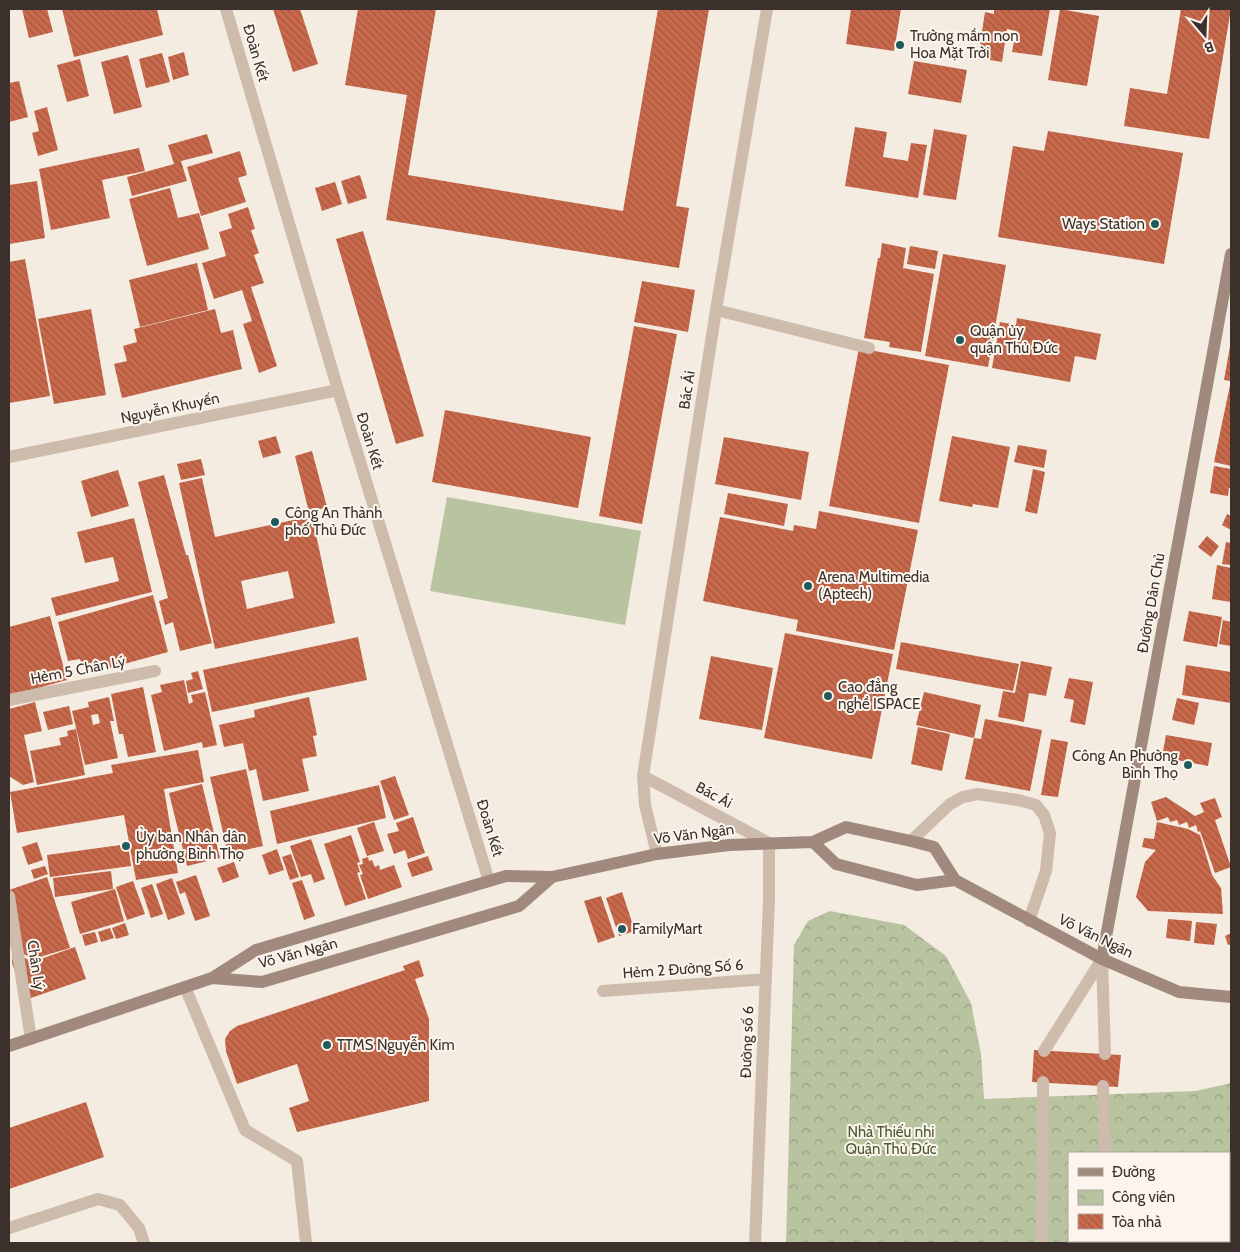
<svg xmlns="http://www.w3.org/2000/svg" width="1240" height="1252" viewBox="0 0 1240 1252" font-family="Cabin,sans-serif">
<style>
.park{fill:url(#park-crowns);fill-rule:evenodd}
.garden{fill:#b8c4a0}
.building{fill:url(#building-back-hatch);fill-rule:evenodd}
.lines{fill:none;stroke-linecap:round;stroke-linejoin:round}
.lane{stroke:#cdbbac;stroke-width:12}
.street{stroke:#cdbbac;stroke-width:12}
.secondary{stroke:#a18a7d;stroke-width:12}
.poi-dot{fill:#1f5a5e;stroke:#fbf5ee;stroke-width:2}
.labels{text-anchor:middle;stroke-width:4;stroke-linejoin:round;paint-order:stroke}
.poi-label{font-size:15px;fill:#3b302b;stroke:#fbf5ee;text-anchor:start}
.street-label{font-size:15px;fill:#3b302b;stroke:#fbf5ee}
.park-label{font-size:15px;fill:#4a5a2e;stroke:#fbf5ee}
</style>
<defs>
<pattern id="park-crowns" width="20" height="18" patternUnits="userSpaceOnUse" patternTransform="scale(1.25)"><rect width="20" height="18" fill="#b8c4a0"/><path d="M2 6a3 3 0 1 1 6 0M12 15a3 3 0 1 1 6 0" fill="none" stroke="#97a083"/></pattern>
<pattern id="building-back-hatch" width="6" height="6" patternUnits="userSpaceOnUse" patternTransform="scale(1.25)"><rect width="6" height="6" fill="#c8694b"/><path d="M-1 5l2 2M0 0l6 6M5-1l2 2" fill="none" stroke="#a4573f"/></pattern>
</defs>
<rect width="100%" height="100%" fill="#f4ebe1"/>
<path class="park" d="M830,911l74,14 42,31 25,47 10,51 3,45 212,-8 35,-8v160h-445l8,-298 14,-24zM1069,1153h160v88h-160z"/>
<path class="garden" d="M447,497l194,34 -16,94 -195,-34z"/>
<path class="building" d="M22,9h25l6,23 -24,6z
M62,9h95l6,26 -89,22z
M273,9h27l18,55 -25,8z
M358,9h78l-28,166 215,36 35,-202h51l-33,197 13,2 -10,60 -293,-48 21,-125 -62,-10z
M851,9h50l-7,42 -48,-7z
M994,9h56l-8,47 -30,-4 4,-21 -9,-2 -5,33 -24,-4 7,-46 9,2z
M1060,9l39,7 -12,70 -39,-6z
M1181,9h50l-22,130 -85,-13 6,-38 37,6z
M184,52l5,23 -16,5 -5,-23z
M162,53l8,29 -24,6 -7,-29z
M128,55l14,52 -28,7 -13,-52z
M80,59l9,37 -22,6 -10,-37z
M914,61l53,9 -6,33 -53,-9z
M19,81l9,36 -19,5v-39z
M47,107l11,43 -20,6 -6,-23 7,-2 -5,-20z
M855,127l32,5 -4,25 25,4 3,-18 16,2 -9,53 -73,-12z
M934,129l33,6 -11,65 -33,-5z
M1048,131l135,22 -19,111 -166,-27 15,-91 31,5z
M207,134l6,19 -32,8 6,20 -55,15 -5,-19 47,-13 -6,-19z
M139,148l6,23 -43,9 8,38 -59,12 -12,-61z
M240,151l7,24 -9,3 8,24 -45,14 -14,-49z
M360,175l7,23 -19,6 -7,-23z
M37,181l8,57 -36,6v-59z
M335,182l7,22 -20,7 -7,-23z
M170,188l8,30 21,-5 10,36 -62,17 -18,-67z
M248,207l7,22 -4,1 8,23 -5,2 10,28 -13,4 26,79 -18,7 -16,-49 9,-3 -10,-31 -28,9 -12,-36 24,-7 -7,-24 13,-4 -4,-14z
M363,231l61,205 -28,8 -60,-205z
M882,243l24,5 -3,20 31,6 -13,78 -32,-5 1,-5 -26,-4 14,-80h2z
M910,246l28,5 -3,18 -28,-5z
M943,254l63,11 -18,102 -63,-11z
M25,259l25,137 -41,7v-141z
M197,263l11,47 -68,17 -11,-47z
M642,281l53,9 -7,42 -54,-10z
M91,309l15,86 -52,9 -16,-85z
M215,309l6,24 12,-3 9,39 -120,29 -8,-34 13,-3 -4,-15 14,-4 -3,-13z
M1017,318l84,16 -5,26 -21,-4 -5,26 -78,-14 8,-46 16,3z
M634,326l43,8 -35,190 -43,-8z
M1230,346h1v35l-7,-1z
M859,348l90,17 -30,158 -90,-17z
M1230,385h1v81l-17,-4z
M445,410l146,27 -13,71 -146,-26z
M276,436l5,17 -18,5 -5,-17z
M952,436l58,11 -12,61 -25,-4 -1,3 -33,-6z
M724,437l85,15 -8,48 -86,-16z
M1018,445l29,5 -3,18 -30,-6z
M312,451l15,56 -18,5 -14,-56z
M201,459l4,16 -24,5 -4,-16z
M1214,466l17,3v19h-2l-1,8 -18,-3z
M1033,469l12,3 -8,42 -12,-3z
M118,470l11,36 -38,11 -10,-36z
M164,475l22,80h2l24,88 -32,8 -7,-29 -8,3 -6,-24 9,-3 -30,-116z
M202,478l13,59 97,-21 23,107 -120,26 -36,-166zM288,571l6,27 -47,11 -6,-28z
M728,493l60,11 -4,22 -60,-12z
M819,511l99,19 -24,120 -98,-19 2,-11 -95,-19 17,-84 73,14 1,-6 22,4z
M1227,514l4,2v14l-9,-5z
M134,518l18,74 -96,24 -5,-18 68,-17 -6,-24 -28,6 -8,-31z
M1207,536l12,10 -8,11 -13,-10z
M1226,542l5,1v22l-9,-1z
M1217,565l14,3v34l-19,-3z
M153,595l15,57 -66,18 -2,-9 -18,4 -2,-6 -12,2 -10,-39z
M1189,611l33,6 -5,30 -34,-6z
M50,616l17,64 -58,16v-69z
M1223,620l8,2v24l-12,-2z
M785,633l108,21 -21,105 -108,-21z
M358,637l9,43 -155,32 -9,-42z
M901,642l118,22 -6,27 -117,-22z
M711,656l62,12 -11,62 -63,-11z
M1021,661l31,6 -6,29 -17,-3 -5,29 -26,-5 5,-26 12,2z
M1186,665l45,7v31l-49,-8z
M198,671l5,18 -15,4 -2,-12 7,-2 -2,-6z
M1069,678l24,4 -8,43 -15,-3 4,-22 -10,-2z
M184,680l5,24 4,-2 -2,-7 14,-3 12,53 -14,3 -1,-6 -38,9 -13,-56 11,-3 -2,-7z
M143,687l13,65 -28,5 -5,-23h-4l-8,-40z
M924,692l57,13 -7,33 -58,-13z
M109,697l5,24h-4l8,37 -33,7 -13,-54 17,-4 -1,-5zM98,714l2,9 -7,2 -2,-10z
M309,697l8,38 -4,1 4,20 -15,3 7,32 -46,10 -7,-32 -7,2 -6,-28 -19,4 -5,-22 36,-8 -1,-7z
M1177,698l22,5 -5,22 -22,-5z
M35,702l7,29 -18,4 10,47 -11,3 -14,-9v-67z
M69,706l4,18 -25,6 -5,-18z
M985,719l57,11 -12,61 -65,-12 9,-41 7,1z
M918,727l32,7 -8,37 -31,-7z
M76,729l9,46 -48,10 -7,-34 31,-6 -2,-7 9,-2 -1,-5z
M1166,735l46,8 -4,23 -46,-9z
M1051,739l17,3 -10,55 -17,-2z
M198,750l6,32 -40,7 14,84 -42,7 -12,-65 -107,18 -7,-41 103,-19 -2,-8z
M246,769l17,77 -35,8 -18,-77z
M395,776l14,39 -15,5 -14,-39z
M202,784l18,74 -33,8 -18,-73z
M379,785l7,33 -109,26 -7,-33z
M1166,797l29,19 9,-4 -4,-9 15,-5 7,19 -7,3 16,47 -16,6 -15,-42 -2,1 -2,-7 -7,3 -2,-6 -8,3 -2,-5 -7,2 -2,-5 -11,4 -6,-19z
M413,817l12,36 -17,6 -3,-9 -11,4 -7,-20 12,-3 -3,-8z
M374,822l10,29 -17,5 -10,-28z
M1157,822l31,7 12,6 12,40 9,13 2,26 -75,-3 -12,-14 9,-35 11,-12 -14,-3 2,-9 10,1z
M351,835l9,27 -3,1 3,9 -3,1 9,26 -21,7 -21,-62z
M311,839l14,40 -11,4 -3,-9 -10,3 -11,-31z
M37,842l6,18 -15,5 -6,-18z
M128,844l3,22 -81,11 -3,-22z
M277,849l7,21 -15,5 -7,-20z
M291,854l8,23 -9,3 -8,-23z
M428,856l5,14 -21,7 -5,-14z
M368,857l1,4 3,-1 3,7 4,-2 1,5 14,-5 8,22 -34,12 -8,-24 3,-1 -4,-9 4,-1 -1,-5z
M234,862l5,15 -16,6 -6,-15z
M45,866l3,8 -14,5 -3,-9z
M111,871l2,18 -58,8 -2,-19z
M196,875l14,41 -15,5 -10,-29 -5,2 -4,-12z
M47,877l23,71 -37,11 -22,-12 -2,-8v-49z
M172,878l13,36 -17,6 -12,-36z
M302,880l13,36 -11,4 -12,-37z
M133,881l12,33 -18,6 -11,-33z
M152,884l11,30 -12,4 -10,-30z
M115,889l9,32 -44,13 -9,-32z
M622,892l13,39 -16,5 -13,-38z
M601,896l14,41 -17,6 -14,-42z
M1168,919l24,2 -2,20 -24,-3z
M1196,922l21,2 -3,21 -20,-2z
M125,923l4,12 -13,4 -4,-11z
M110,928l4,10 -13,4 -3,-10z
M95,932l3,10 -13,4 -3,-11z
M1231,933v11l-3,1 -3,-9z
M75,947l11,32 -61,21 -13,-37 1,-12 19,11z
M419,960l5,16 -9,3 14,40v82l-132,31 -8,-24 20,-7 -12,-37 -60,20 -11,-33 -1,-12 5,-8 7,-5 168,-56 -2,-4z
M1034,1050l87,5 -3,32 -86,-5z
M86,1102l18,55 -95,32v-61z"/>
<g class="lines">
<path class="lane" d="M716,310l153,38
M9,700l146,-29
M911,841l39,-37 13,-7 15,-3 40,6 18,5 8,10 6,18 -4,38 -17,50
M1102,959l3,95
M185,987l60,143 52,31 9,82
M603,991l163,-12
M1044,1051l58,-92
M1103,1086l2,67
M9,1228l89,-29 22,6 19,23 5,15
M1107,1241v2
M1042,1243l1,-161"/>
<path class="street" d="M226,9l112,381 151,491
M9,457l329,-67
M643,776l126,67v57l-14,343
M657,854l-12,-49 -2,-29 73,-466 51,-301
M9,896l22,143"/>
<path class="secondary" d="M813,842l23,22 81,21 38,-5
M1102,959l129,-705
M212,978l50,4 257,-76 33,-29
M9,1046l203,-68 44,-28 250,-74 46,1 105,-23 72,-9 84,-3 33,-15 65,14 23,6 21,33 147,79 77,33 52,5"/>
</g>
<g class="poi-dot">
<circle cx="900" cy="45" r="5"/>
<circle cx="1155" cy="224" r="5"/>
<circle cx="960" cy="340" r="5"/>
<circle cx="275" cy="522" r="5"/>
<circle cx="808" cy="586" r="5"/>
<circle cx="828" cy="696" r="5"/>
<circle cx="1188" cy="765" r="5"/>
<circle cx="126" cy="846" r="5"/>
<circle cx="622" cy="929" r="5"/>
<circle cx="327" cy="1045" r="5"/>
</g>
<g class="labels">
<g class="poi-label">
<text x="910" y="41">Trường mầm non<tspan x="910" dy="17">Hoa Mặt Trời</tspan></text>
<text x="1145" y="229" text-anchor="end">Ways Station</text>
<text x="970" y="336">Quận ủy<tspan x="970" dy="17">quận Thủ Đức</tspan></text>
<text x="285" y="518">Công An Thành<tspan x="285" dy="17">phố Thủ Đức</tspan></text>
<text x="818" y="582">Arena Multimedia<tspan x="818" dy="17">(Aptech)</tspan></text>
<text x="838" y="692">Cao đẳng<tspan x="838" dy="17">nghề ISPACE</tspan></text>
<text x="1178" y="761" text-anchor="end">Công An Phường<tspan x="1178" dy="17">Bình Thọ</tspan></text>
<text x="136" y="842">Ủy ban Nhân dân<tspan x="136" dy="17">phường Bình Thọ</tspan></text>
<text x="632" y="934">FamilyMart</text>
<text x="337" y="1050">TTMS Nguyễn Kim</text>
</g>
<g class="street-label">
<text transform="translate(256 53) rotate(74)" y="5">Đoàn Kết</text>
<text transform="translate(687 390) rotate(-81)" y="5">Bác Ái</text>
<text transform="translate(170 408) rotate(-12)" y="5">Nguyễn Khuyến</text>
<text transform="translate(370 441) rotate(73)" y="5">Đoàn Kết</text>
<text transform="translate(1151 603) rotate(-80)" y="5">Đường Dân Chủ</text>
<text transform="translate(78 670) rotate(-11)" y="5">Hẻm 5 Chân Lý</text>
<text transform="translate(714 795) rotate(28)" y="5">Bác Ái</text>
<text transform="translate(490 828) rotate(73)" y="5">Đoàn Kết</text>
<text transform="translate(694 834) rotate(-7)" y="5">Võ Văn Ngân</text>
<text transform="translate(1096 936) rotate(26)" y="5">Võ Văn Ngân</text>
<text transform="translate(298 953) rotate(-15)" y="5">Võ Văn Ngân</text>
<text transform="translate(36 965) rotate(81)" y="5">Chân Lý</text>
<text transform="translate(683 969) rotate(-4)" y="5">Hẻm 2 Đường Số 6</text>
<text transform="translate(747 1042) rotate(-88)" y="5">Đường số 6</text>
</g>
<g class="park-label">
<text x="891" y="1137">Nhà Thiếu nhi<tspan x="891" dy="17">Quận Thủ Đức</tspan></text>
</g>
</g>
<rect width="1240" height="1252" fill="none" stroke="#3b302b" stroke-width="20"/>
<rect x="1068" y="1152" width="162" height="90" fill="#fbf5ee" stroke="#aea6a0"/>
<rect x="1078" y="1168" width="25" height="8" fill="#a18a7d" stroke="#aea6a0"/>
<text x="1112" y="1177" font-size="15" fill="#3b302b">Đường</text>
<rect x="1078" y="1190" width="25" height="15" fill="url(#park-crowns)" stroke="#aea6a0"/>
<text x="1112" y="1202" font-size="15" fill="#3b302b">Công viên</text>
<rect x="1078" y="1214" width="25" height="15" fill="url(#building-back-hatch)" stroke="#aea6a0"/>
<text x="1112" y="1227" font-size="15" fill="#3b302b">Tòa nhà</text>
<g transform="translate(1205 35) rotate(161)" stroke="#fbf5ee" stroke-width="4" paint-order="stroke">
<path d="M0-4L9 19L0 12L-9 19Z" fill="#3b302b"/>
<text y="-8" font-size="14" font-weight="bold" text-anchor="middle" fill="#3b302b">B</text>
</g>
</svg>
